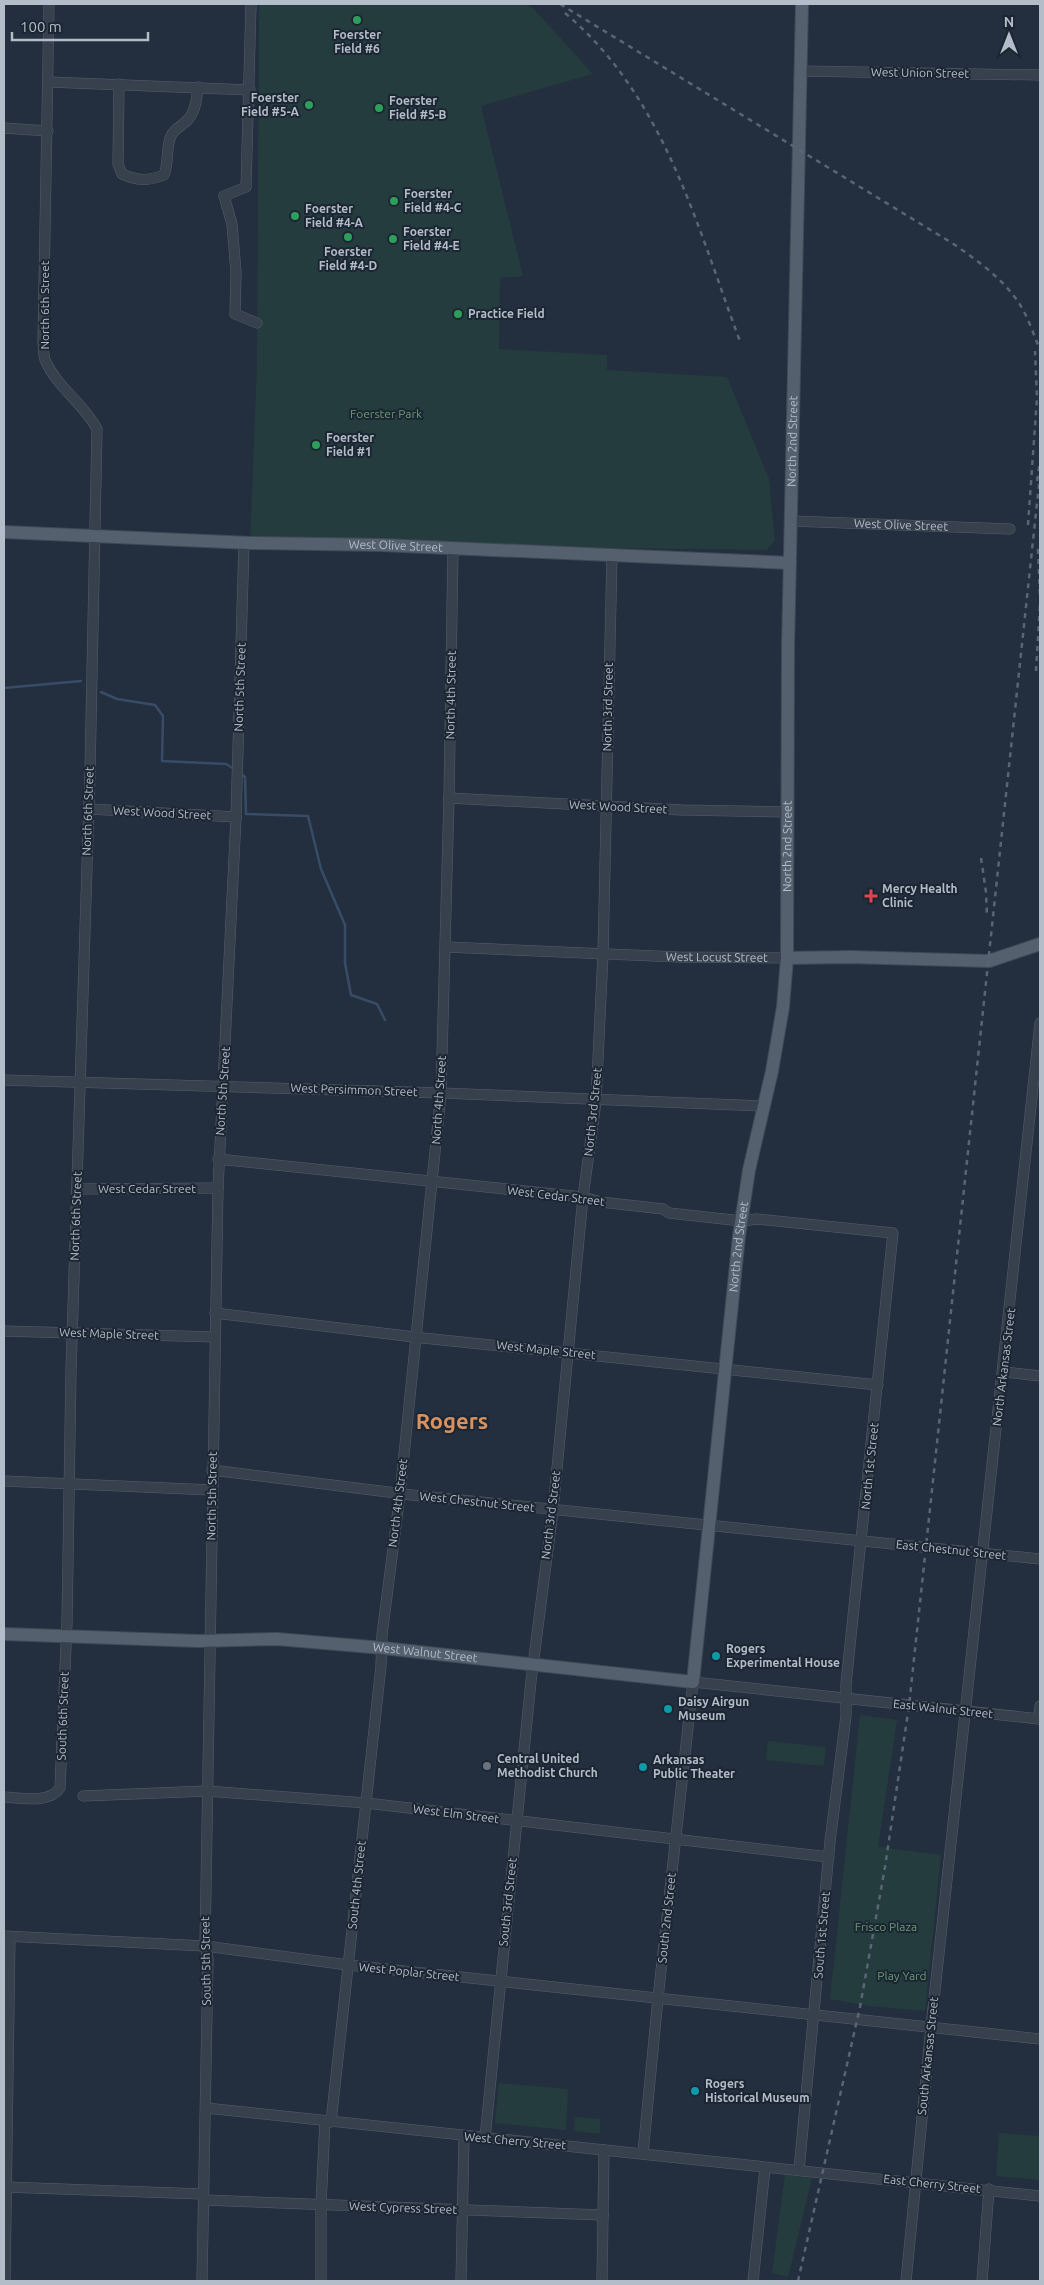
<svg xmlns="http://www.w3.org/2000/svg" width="1044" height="2285" viewBox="0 0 1044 2285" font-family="Ubuntu,sans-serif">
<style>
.green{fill:#253c3f}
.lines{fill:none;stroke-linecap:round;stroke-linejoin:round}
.stream{stroke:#384c68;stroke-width:2.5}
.minor-casing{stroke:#555f6c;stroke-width:11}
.major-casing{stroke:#404a57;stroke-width:14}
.minor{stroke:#37414e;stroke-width:10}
.major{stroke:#55606e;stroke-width:12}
.rail{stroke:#596575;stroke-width:2.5;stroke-dasharray:5 5;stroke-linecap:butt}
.leisure-dot{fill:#2e9e5b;stroke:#1c2633;stroke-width:2}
.health-dot{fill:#e0444e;stroke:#1c2633;stroke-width:2}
.culture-dot{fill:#0f9aa8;stroke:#1c2633;stroke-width:2}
.worship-dot{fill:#6b7280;stroke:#1c2633;stroke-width:2}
.labels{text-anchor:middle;stroke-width:4;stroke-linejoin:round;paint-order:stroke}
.poi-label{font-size:12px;font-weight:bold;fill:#b3bcc9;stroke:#1c2633;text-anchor:start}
.street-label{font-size:12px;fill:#b3bcc9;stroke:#1c2633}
.park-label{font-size:12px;fill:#699b74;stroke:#1c2633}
.town-label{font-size:22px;font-weight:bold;fill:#d79260;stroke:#1c2633}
</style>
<rect width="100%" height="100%" fill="#232f3e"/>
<path class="green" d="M259,4h266l8,4 60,66 -112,32 42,170 -23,2 -1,71 108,6v15l120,7 42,102 6,61 -8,10 -517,-7 7,-178z
M860,1715l37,5 -19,127 63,8 -16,156 -56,-5 -39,-7z
M768,1741l58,6 -2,19 -58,-6z
M499,2083l69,6 -2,41 -71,-7z
M575,2117l25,2v15l-26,-3z
M999,2133l41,3v44l-44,-4z
M785,2175l27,3 -24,99 -16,-4z"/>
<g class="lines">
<path class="stream" d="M4,688l77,-7
M101,692l16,7 38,6 8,11 -1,45 64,3 8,5
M241,774l4,3 1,37 62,2 13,53 24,56v38l6,32 26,9 8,16"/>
<g class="minor-casing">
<g id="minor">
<path d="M251,4l-5,183 -22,9 8,28 4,48 -1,42 22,9"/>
<path d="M800,71l240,4"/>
<path d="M49,82l201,8"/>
<path d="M119,84l-1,80 4,10c15,7 27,7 42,1 5,-12 2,-30 7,-39 4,-9 14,-11 19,-19 6,-8 7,-20 8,-30"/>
<path d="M4,128l44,3"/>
<path id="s1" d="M791,521l219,8"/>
<path d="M449,798l233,12 105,2"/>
<path d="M89,809l147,8"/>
<path id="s2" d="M446,947l232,10 109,1"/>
<path d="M4,1080l437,13 322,13"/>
<path d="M218,1159l365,38 18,5 62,7 6,4 73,8 15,-2 136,14 -47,451v32l-16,125 -31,329"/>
<path d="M77,1189l141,-1"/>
<path d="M215,1313l208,25 455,47"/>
<path d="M4,1331l211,6"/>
<path d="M1004,1372l36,4"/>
<path d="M212,1470l200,25 628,64"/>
<path d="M4,1481l208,9"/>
<path d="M1039,1719l1,-13"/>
<path d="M83,1796l124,-5 159,12 463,54"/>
<path d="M4,1797c18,1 45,7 56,-9l7,-166 4,-251 19,-599 7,-343c-13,-25 -39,-41 -51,-67 -3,-5 -2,-13 -3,-19l6,-339"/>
<path d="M4,1936l201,10 143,19 692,74"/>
<path d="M206,2108l834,88"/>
<path d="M331,2122l50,-456 1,-31 18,-141 41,-401 8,-295 4,-249"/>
<path d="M485,2138l46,-457 22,-171 30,-313 13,-96 7,-147 9,-399"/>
<path d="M643,2153l15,-155 35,-316 347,37"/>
<path d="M4,2187l199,7"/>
<path d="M204,2200l399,15"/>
<path d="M5,2281l5,-344"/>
<path d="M202,2281l6,-323 -3,-12 13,-758 18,-371 8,-274"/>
<path d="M321,2281v-76l4,-84"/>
<path d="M461,2281l3,-144"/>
<path d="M602,2281l2,-131"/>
<path d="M753,2281l12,-113"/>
<path d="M906,2281l25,-254 109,-1004"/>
<path d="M982,2281l7,-92"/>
</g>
</g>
<g class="major-casing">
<g id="major">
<path id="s3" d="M4,532l246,11 132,2 408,18"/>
<path d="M787,958l63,-1 139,4 51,-17"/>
<path id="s4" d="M4,1634l194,7 79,-2 106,9 310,34 46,-446 10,-66 23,-99 11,-64 4,-49 1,-311 14,-643"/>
</g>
</g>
<use href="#minor" class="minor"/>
<use href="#major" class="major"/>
<path class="rail" d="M560,4l392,239c25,17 50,35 67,60 9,14 15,32 21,47
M565,13c100,84 132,214 176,331
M1037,481l3,-20
M1028,525l9,-127 -2,-47
M1038,549l2,48
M1036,671l4,-67
M981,858l5,34 1,24
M798,2281l62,-274 25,-140 24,-161 131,-1231"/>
</g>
<g class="leisure-dot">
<circle cx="357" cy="20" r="5"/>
<circle cx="309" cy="105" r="5"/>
<circle cx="379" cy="108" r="5"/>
<circle cx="394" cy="201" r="5"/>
<circle cx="295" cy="216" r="5"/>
<circle cx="348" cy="237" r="5"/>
<circle cx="393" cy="239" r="5"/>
<circle cx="458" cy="314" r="5"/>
<circle cx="316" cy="445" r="5"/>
</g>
<path class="health-dot" d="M868.5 888.5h5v5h5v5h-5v5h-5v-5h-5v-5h5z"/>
<g class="culture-dot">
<circle cx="716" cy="1656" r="5"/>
<circle cx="668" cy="1709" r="5"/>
<circle cx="643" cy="1767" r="5"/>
<circle cx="695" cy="2091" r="5"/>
</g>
<circle class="worship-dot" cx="487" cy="1766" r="5"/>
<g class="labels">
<g class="poi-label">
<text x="357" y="39" text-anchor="middle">Foerster<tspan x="357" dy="14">Field #6</tspan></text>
<text x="299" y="102" text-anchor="end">Foerster<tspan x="299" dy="14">Field #5-A</tspan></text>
<text x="389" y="105">Foerster<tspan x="389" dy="14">Field #5-B</tspan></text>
<text x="404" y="198">Foerster<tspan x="404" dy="14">Field #4-C</tspan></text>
<text x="305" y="213">Foerster<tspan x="305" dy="14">Field #4-A</tspan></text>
<text x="403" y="236">Foerster<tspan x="403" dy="14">Field #4-E</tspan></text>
<text x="348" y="256" text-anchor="middle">Foerster<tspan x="348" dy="14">Field #4-D</tspan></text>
<text x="468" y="318">Practice Field</text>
<text x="326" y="442">Foerster<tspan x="326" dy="14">Field #1</tspan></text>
<text x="882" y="893">Mercy Health<tspan x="882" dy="14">Clinic</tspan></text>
<text x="726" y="1653">Rogers<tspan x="726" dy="14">Experimental House</tspan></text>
<text x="678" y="1706">Daisy Airgun<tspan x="678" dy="14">Museum</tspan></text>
<text x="497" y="1763">Central United<tspan x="497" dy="14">Methodist Church</tspan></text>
<text x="653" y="1764">Arkansas<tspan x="653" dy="14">Public Theater</tspan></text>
<text x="705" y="2088">Rogers<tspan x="705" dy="14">Historical Museum</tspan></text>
</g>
<g class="street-label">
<text transform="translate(920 73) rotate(1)" y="4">West Union Street</text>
<text transform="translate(45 305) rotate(-90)" y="4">North 6th Street</text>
<text dy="4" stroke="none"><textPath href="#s4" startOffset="1939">North 2nd Street</textPath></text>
<text dy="4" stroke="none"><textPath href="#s1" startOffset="110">West Olive Street</textPath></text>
<text dy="4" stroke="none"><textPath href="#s3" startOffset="392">West Olive Street</textPath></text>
<text transform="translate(240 687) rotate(-88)" y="4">North 5th Street</text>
<text transform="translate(451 695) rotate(-89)" y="4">North 4th Street</text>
<text transform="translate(608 707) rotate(-89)" y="4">North 3rd Street</text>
<text transform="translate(618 807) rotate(3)" y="4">West Wood Street</text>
<text transform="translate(88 811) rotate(-88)" y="4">North 6th Street</text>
<text transform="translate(162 813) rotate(3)" y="4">West Wood Street</text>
<text dy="4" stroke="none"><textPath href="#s4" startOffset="1534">North 2nd Street</textPath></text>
<text dy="4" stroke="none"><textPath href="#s2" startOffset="271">West Locust Street</textPath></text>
<text transform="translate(354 1090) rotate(2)" y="4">West Persimmon Street</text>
<text transform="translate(223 1091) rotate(-86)" y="4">North 5th Street</text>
<text transform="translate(439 1100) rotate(-86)" y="4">North 4th Street</text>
<text transform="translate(593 1112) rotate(-84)" y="4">North 3rd Street</text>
<text x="147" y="1193">West Cedar Street</text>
<text transform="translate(556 1196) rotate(7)" y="4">West Cedar Street</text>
<text transform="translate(76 1216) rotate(-88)" y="4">North 6th Street</text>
<text dy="4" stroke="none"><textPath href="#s4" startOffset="1129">North 2nd Street</textPath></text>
<text transform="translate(109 1334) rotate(2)" y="4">West Maple Street</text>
<text transform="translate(546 1350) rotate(6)" y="4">West Maple Street</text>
<text transform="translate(1004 1367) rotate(-83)" y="4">North Arkansas Street</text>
<text transform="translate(870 1466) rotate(-84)" y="4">North 1st Street</text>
<text transform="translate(212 1496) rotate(-89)" y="4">North 5th Street</text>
<text transform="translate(477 1502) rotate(6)" y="4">West Chestnut Street</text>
<text transform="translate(398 1503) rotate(-83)" y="4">North 4th Street</text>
<text transform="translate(551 1515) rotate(-83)" y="4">North 3rd Street</text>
<text transform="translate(951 1550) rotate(6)" y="4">East Chestnut Street</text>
<text dy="4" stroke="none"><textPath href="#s4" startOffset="422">West Walnut Street</textPath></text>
<text transform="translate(943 1709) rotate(6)" y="4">East Walnut Street</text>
<text transform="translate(63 1716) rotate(-88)" y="4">South 6th Street</text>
<text transform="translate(456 1814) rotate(7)" y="4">West Elm Street</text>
<text transform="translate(357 1885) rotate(-84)" y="4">South 4th Street</text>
<text transform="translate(508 1902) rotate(-84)" y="4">South 3rd Street</text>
<text transform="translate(667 1918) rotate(-84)" y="4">South 2nd Street</text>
<text transform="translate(822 1935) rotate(-85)" y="4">South 1st Street</text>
<text transform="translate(206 1961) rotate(-91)" y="4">South 5th Street</text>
<text transform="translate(409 1972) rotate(6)" y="4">West Poplar Street</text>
<text transform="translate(928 2056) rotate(-84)" y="4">South Arkansas Street</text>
<text transform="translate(515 2141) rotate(5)" y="4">West Cherry Street</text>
<text transform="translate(932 2184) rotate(6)" y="4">East Cherry Street</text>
<text transform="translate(403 2208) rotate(2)" y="4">West Cypress Street</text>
</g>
<g class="park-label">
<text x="386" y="418">Foerster Park</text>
<text x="886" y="1931">Frisco Plaza</text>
<text x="902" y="1980">Play Yard</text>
</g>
<g class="town-label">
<text x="452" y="1429">Rogers</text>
</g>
</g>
<rect width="1044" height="2285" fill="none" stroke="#b3bcc9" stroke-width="10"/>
<g transform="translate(1009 35)" stroke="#1c2633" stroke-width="4" paint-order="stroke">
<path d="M0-4L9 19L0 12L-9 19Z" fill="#b3bcc9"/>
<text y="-8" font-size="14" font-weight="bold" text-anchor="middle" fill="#b3bcc9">N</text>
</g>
<path d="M12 32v8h136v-8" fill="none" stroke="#b3bcc9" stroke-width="2.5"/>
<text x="20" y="32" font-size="15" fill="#b3bcc9" stroke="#1c2633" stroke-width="4" paint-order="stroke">100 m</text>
</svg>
